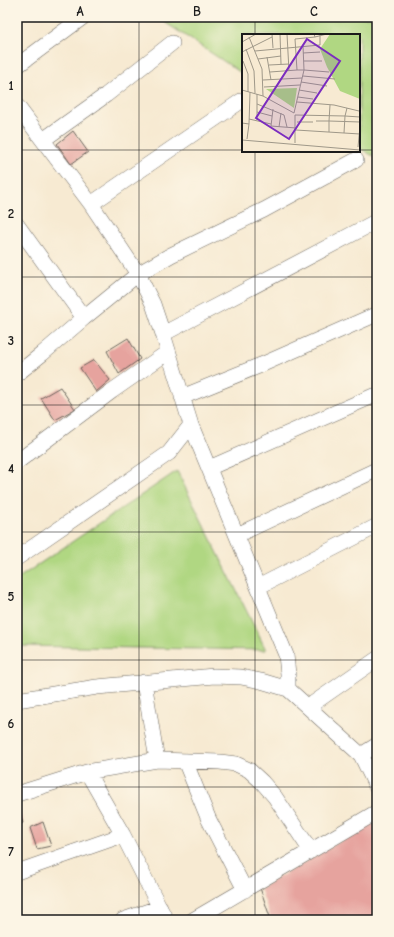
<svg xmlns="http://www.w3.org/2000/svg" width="394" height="937" viewBox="0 0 394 937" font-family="'Comic Neue',sans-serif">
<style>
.green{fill:#b0d782;stroke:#667a4f}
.building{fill:#e6a39e}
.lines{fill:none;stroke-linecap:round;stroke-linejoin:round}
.street-casing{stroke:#69645c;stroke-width:16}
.street{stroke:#fff;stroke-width:15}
.grid{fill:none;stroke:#1c1c1c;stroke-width:1;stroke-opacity:0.55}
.inset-road{fill:none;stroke:#9f9889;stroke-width:1}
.view{fill:#7b2cbf;fill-opacity:0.15;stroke:#7b2cbf;stroke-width:2}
.inset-edge{fill:none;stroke:#1c1c1c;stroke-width:2}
.neatline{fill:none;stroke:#1c1c1c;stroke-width:1.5}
.grid-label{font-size:13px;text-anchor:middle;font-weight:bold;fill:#1c1c1c}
</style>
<rect width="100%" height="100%" fill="#fcf5e5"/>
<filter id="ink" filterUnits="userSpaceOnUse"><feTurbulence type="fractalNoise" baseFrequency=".025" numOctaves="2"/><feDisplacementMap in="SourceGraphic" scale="8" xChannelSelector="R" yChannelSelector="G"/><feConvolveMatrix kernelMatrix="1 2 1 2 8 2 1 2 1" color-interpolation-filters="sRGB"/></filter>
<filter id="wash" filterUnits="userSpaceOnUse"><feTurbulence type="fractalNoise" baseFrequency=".012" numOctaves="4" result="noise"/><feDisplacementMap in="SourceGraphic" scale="16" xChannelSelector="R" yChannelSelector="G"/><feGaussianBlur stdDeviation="0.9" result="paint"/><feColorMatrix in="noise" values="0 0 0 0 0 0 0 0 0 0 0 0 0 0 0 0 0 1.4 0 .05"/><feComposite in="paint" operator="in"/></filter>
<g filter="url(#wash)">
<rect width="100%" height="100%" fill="#f7ead2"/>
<path class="green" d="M157,17h220v141l-18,-10v-113h-116v39z
M177,471l89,179 -249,-4v-67z"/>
<g id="blocks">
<path class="building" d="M73,131l15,21 -17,12 -14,-20z
M128,338l12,21 -21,15 -12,-23z
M94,360l16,20 -14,12 -16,-24z
M60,387l15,22 -20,11 -14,-22z
M17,802l6,21 -6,2z
M377,820v100h-106l-11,-32z
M43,822l8,24 -14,3 -7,-21z"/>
</g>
</g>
<g filter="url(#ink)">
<use href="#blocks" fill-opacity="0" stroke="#69645c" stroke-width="1"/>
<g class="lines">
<g class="street-casing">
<path id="street" d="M17,66l66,-49
M17,106l74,98 47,70 33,-19 93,-45 92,-50
M43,140l63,-45 66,-52
M91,204l150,-103
M17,225l67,93 54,-44 15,30 10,30 28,91 95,230 2,19v15l-27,-8 -20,-4 -27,-1 -117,11 -80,13
M163,334l214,-113
M17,374l25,-20 42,-36
M182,397l79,-32 116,-51
M17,462l95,-71 56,-39
M209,468l164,-72
M237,535l139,-65
M17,558l152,-105 22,-28
M258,587l119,-61
M144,682l13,78
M288,689l73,66 16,33
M308,707l69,-48
M361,755l16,-10
M185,761l24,59 36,70
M87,772l36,63 43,85
M17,794l70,-22 70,-12 63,2 16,2 13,6 13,12 13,15 36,54
M17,872l106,-37
M123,920l37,-13
M193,920l184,-108"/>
</g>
<use href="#street" class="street"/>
</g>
</g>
<path class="grid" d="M139,17v903M255,17v18M17,150h226M359,150h18M255,151v769M17,277h360M17,405h360M17,532h360M17,660h360M17,787h360"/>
<g transform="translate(242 34)">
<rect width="118" height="118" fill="#f7ead2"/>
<path d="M88,0h30v65l-20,-8 -13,-24 -7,-18zM55,54l-3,20 -28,-19z" fill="#b0d782"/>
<path class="inset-road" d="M30,0l1,14M38,0l1,30M45,0l2,37M7,3l13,32 1,27 31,17 10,-43h-7l-2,-31 20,-2 -1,-3M73,3l12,-3M0,8l14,-8M61,12l1,24 25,2M4,15l8,22 1,22M13,17l65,-6v-11M0,18l30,-15M61,19l17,-1M25,23l4,23M16,25l23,-3M1,27l5,13v18M62,27h18M27,31l20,-1M28,38l27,-2M61,42l32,3M21,46l39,-2M59,48l26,4M22,53l36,-2M0,56l21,6M57,56l18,3M56,63l15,2M55,68l37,3 25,6M15,70l27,11 3,12M105,74l-2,8 15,1M31,75l-2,17 25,2M15,78l15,4M53,81l50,1 -1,17 -48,-3M53,81v28M7,85l22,5M15,86v-26M74,87h13l1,-16M55,88h16M0,89l7,1 1,-32M37,93l2,-14M87,98v-11l31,1M102,99l16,1M5,105l2,-15M0,106l118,10M116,113l2,-21"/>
<path class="view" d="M65,5l33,22 -51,78 -33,-21z"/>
<rect width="118" height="118" class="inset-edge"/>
</g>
<rect width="394" height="937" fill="none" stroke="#fcf5e5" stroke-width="44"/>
<rect x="22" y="22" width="350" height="893" class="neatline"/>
<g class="grid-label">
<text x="80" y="16">A</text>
<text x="197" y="16">B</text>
<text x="314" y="16">C</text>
<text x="11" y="90">1</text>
<text x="11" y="218">2</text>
<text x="11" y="345">3</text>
<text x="11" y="473">4</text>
<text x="11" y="601">5</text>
<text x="11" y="728">6</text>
<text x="11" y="856">7</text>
</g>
</svg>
